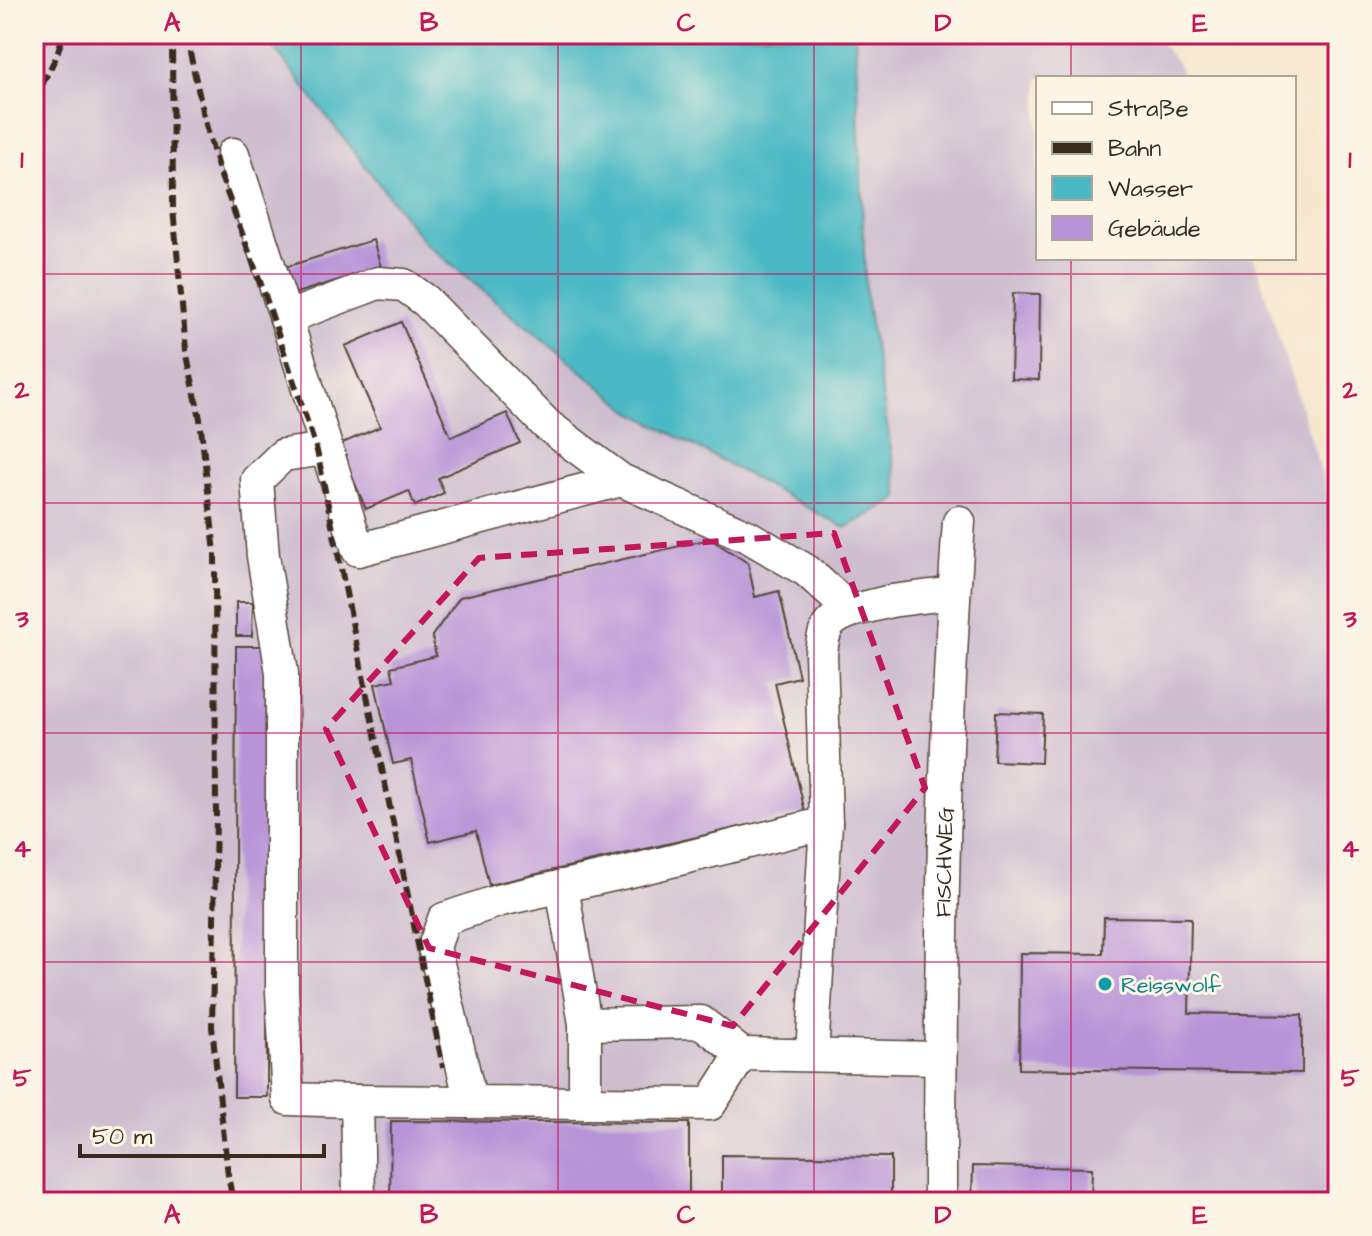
<svg xmlns="http://www.w3.org/2000/svg" width="1372" height="1236" viewBox="0 0 1372 1236" font-family="'Architects Daughter',sans-serif">
<style>
.industrial{fill:#cebed0}
.water{fill:#4bb9c5;stroke:#437272;stroke-width:2}
.building{fill:#b893d8}
.lines{fill:none;stroke-linecap:round;stroke-linejoin:round}
.minor-casing{stroke:#574638;stroke-width:35}
.minor{stroke:#fff;stroke-width:32}
.rail{stroke:#3b2a1e;stroke-width:6;stroke-dasharray:12 6;stroke-linecap:butt}
.marked{fill:none;stroke:#c2185b;stroke-width:6;stroke-dasharray:16 10;stroke-linejoin:round}
.grid{fill:none;stroke:#c2185b;stroke-width:2;stroke-opacity:0.55}
.culture-dot{fill:#0f9aa8;stroke:#fcf5e5;stroke-width:3}
.labels{text-anchor:middle;stroke-width:6;stroke-linejoin:round;paint-order:stroke}
.street-label{font-size:22px;fill:#3b2a1e;stroke:#fcf5e5}
.culture-label{font-size:22px;fill:#0d838f;stroke:#fcf5e5;text-anchor:start}
.neatline{fill:none;stroke:#c2185b;stroke-width:3}
.grid-label{font-size:26px;text-anchor:middle;font-weight:bold;fill:#c2185b}
</style>
<rect width="100%" height="100%" fill="#fcf5e5"/>
<filter id="ink" filterUnits="userSpaceOnUse"><feTurbulence type="fractalNoise" baseFrequency=".0125" numOctaves="2"/><feDisplacementMap in="SourceGraphic" scale="16" xChannelSelector="R" yChannelSelector="G"/><feConvolveMatrix kernelMatrix="1 2 1 2 8 2 1 2 1" color-interpolation-filters="sRGB"/></filter>
<filter id="wash" filterUnits="userSpaceOnUse"><feTurbulence type="fractalNoise" baseFrequency=".006" numOctaves="4" result="noise"/><feDisplacementMap in="SourceGraphic" scale="32" xChannelSelector="R" yChannelSelector="G"/><feGaussianBlur stdDeviation="1.8" result="paint"/><feColorMatrix in="noise" values="0 0 0 0 0 0 0 0 0 0 0 0 0 0 0 0 0 1.4 0 .05"/><feComposite in="paint" operator="in"/></filter>
<g filter="url(#wash)">
<rect width="100%" height="100%" fill="#f6e6cd"/>
<path class="industrial" d="M34,34h1119l25,30 5,14h-145v180h216l84,268v676h-1304z"/>
<path class="water" d="M263,34h592l11,263 33,201 -54,30 -215,-117 -205,-168z"/>
<g id="blocks">
<path class="building" d="M373,240l8,27 -91,28 -8,-27z
M1013,293l27,1 -1,86 -28,-1z
M401,322l50,115 56,-24 13,30 -82,35 6,15 -29,13 -6,-15 -43,18 -28,-64 42,-18 -35,-81z
M710,539l38,24 7,34 24,-6 20,86 -24,6 30,129 -316,73 -13,-54 -46,11 -19,-82 -18,4 -18,-80 19,-4 -3,-13 45,-11 -4,-20 28,-39z
M236,602h17l-1,34h-16z
M236,646h32l-1,451h-33z
M996,712l47,2 -2,49 -47,-2z
M1104,917l87,1 -2,95 113,2v58l-283,-4 1,-116 83,1z
M391,1121l298,2v79h-299z
M722,1155l169,2v45h-169z
M973,1166l119,2 -1,34h-119z"/>
</g>
</g>
<g filter="url(#ink)">
<use href="#blocks" fill-opacity="0" stroke="#574638" stroke-width="2"/>
<g class="lines">
<g class="minor-casing">
<g id="minor">
<path d="M233,154l53,164"/>
<path d="M326,449l-43,6 -26,25 6,76 19,117v319l6,107 69,2"/>
<path d="M621,480l-263,70 -72,-232 92,-35 26,2 22,16 121,124 74,55 128,57 58,34 44,40 40,-10 63,-8"/>
<path d="M562,886l23,138v78"/>
<path d="M585,1024l116,-2 41,32"/>
<path d="M812,1055l14,-232 -5,-170c3,-25 6,-33 30,-42"/>
<path d="M471,1102l-37,-155 10,-28 57,-19 130,-29 195,-48"/>
<path d="M359,1202l-2,-101 353,3 32,-50 198,4"/>
<path id="s1" d="M940,1202c0,-227 3,-454 19,-680"/>
</g>
</g>
<use href="#minor" class="minor"/>
<path class="rail" d="M172,34l1,174 13,142 14,69 15,134 1,264 -4,210 16,148 5,27
M188,34l2,19 15,68 14,50 46,124 52,156 126,616
M34,101l21,-42 9,-25"/>
</g>
</g>
<path class="marked" d="M834,533l91,255 -192,238 -304,-78 -103,-219 153,-171z"/>
<path class="grid" d="M301,34v1168M558,34v1168M814,34v1168M1071,34v44M1071,258v944M34,274h1304M34,503h1304M34,733h1304M34,962h1304"/>
<circle class="culture-dot" cx="1105" cy="984" r="8"/>
<g class="labels">
<g class="street-label">
<text dy="8" stroke="none"><textPath href="#s1" startOffset="340">FISCHWEG</textPath></text>
</g>
<g class="culture-label">
<text x="1121" y="992">Reisswolf</text>
</g>
</g>
<rect width="1372" height="1236" fill="none" stroke="#fcf5e5" stroke-width="88"/>
<rect x="1036" y="76" width="260" height="184" fill="#fcf5e5" stroke="#afa495" stroke-width="2"/>
<rect x="1052" y="102" width="40" height="12" fill="#ffffff" stroke="#afa495" stroke-width="2"/>
<text x="1108" y="116" font-size="24" fill="#3b2a1e">Straße</text>
<rect x="1052" y="142" width="40" height="12" fill="#3b2a1e" stroke="#afa495" stroke-width="2"/>
<text x="1108" y="156" font-size="24" fill="#3b2a1e">Bahn</text>
<rect x="1052" y="176" width="40" height="24" fill="#4bb9c5" stroke="#afa495" stroke-width="2"/>
<text x="1108" y="196" font-size="24" fill="#3b2a1e">Wasser</text>
<rect x="1052" y="216" width="40" height="24" fill="#b893d8" stroke="#afa495" stroke-width="2"/>
<text x="1108" y="236" font-size="24" fill="#3b2a1e">Gebäude</text>
<path d="M80 1144v12h244v-12" fill="none" stroke="#3b2a1e" stroke-width="4"/>
<text x="92" y="1144" font-size="24" fill="#3b2a1e" stroke="#fcf5e5" stroke-width="6" paint-order="stroke">50 m</text>
<rect x="44" y="44" width="1284" height="1148" class="neatline"/>
<g class="grid-label">
<text x="172" y="31">A</text>
<text x="429" y="31">B</text>
<text x="686" y="31">C</text>
<text x="943" y="31">D</text>
<text x="1200" y="31">E</text>
<text x="22" y="168">1</text>
<text x="1350" y="168">1</text>
<text x="22" y="398">2</text>
<text x="1350" y="398">2</text>
<text x="22" y="627">3</text>
<text x="1350" y="627">3</text>
<text x="22" y="857">4</text>
<text x="1350" y="857">4</text>
<text x="22" y="1086">5</text>
<text x="1350" y="1086">5</text>
<text x="172" y="1223">A</text>
<text x="429" y="1223">B</text>
<text x="686" y="1223">C</text>
<text x="943" y="1223">D</text>
<text x="1200" y="1223">E</text>
</g>
</svg>
